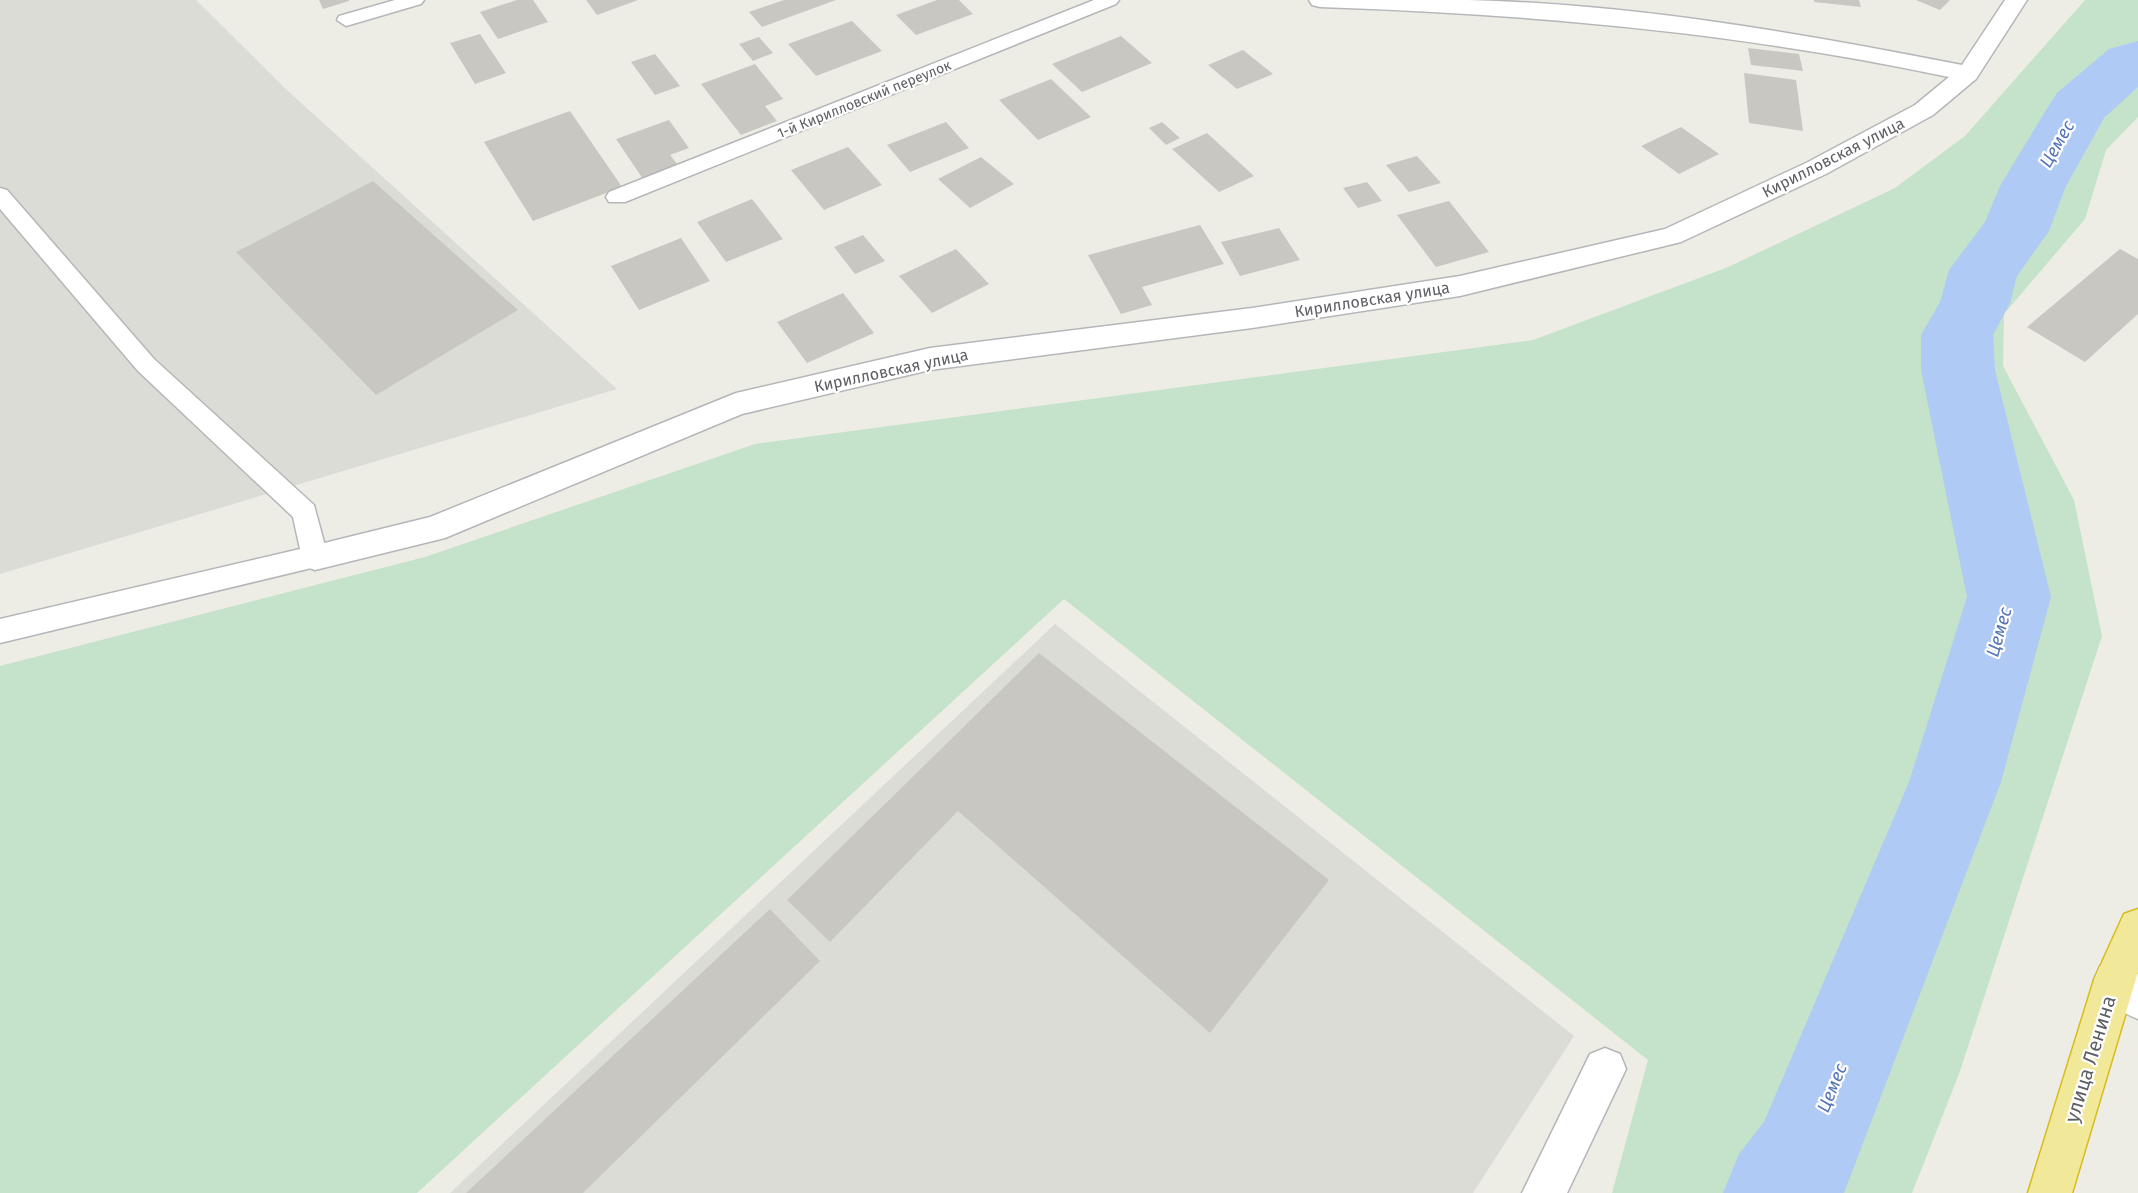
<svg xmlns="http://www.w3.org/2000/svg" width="2138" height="1193" viewBox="0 0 2138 1193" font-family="'Fira Sans',sans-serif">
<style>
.industrial{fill:#dcdcd7}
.green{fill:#c5e2ca}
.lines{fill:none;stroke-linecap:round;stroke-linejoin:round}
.river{fill:#aecaf5;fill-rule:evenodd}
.building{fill:#c9c7c2}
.lane-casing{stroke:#b5b6ba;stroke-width:3}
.street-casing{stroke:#b5b6ba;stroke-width:3}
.highway-casing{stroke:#d8bc1b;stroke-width:3}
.lane{fill:#fff;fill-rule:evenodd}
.street{fill:#fff;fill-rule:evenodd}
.highway{fill:#f1e999;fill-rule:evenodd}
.labels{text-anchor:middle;stroke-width:4.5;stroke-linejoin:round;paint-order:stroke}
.far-street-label{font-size:14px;fill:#5d5f64;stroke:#fff}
.street-label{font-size:16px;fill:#5d5f64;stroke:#fff}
.water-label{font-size:18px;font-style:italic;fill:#5373b6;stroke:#fff}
.near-street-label{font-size:20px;fill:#5d5f64;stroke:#fff}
</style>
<rect width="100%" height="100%" fill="#edede5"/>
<path class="industrial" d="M0,0h196l93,92 328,297 -617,185z
M1055,624l519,412 -101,157h-1023z"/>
<path class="green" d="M2085,0h53v117l-32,33 -21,69 -81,95 -1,52 71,134 28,136 -143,438 -47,119h-300l36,-133 -584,-461 -647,594h-417v-527l425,-109 330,-113 778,-104 193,-72 169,-80 70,-52z"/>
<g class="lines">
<path class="river" d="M2138,41v46l-34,31 -38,68 -17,45 -32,45 -7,27 -17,32 2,35 56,227 -50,185 -157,411h-121l16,-39 25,-32 145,-340 58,-185 -46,-227v-35l19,-33 9,-32 36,-48 15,-36 48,-79 9,-14 52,-44z"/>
</g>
<path class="building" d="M319,0h30v1l-26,8z
M517,0h16l15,22 -50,17 -18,-27z
M586,0h52l-41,15z
M784,0h52l-74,27 -13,-15z
M937,0h22l14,14 -57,21 -20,-20z
M1814,0h45l2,7 -47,-5z
M1916,0h34l-10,10z
M852,21l30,30 -66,25 -28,-32z
M480,34l26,39 -31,11 -25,-41z
M1121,36l31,27 -70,29 -30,-28z
M759,37l14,16 -20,8 -14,-17z
M1748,48l51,6 4,17 -52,-6z
M1243,50l30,24 -36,15 -29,-24z
M655,54l25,32 -25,9 -24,-33z
M755,64l28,35 -18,7 12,15 -36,14 -40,-51z
M1744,73l52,7 7,51 -54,-8z
M1051,79l40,38 -53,23 -39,-40z
M570,111l52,76 -89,34 -49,-79z
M669,120l20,28 -19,7 8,10 -35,14 -27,-40z
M946,122l23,26 -59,24 -23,-27z
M1162,122l18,16 -14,7 -17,-17z
M1681,127l38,27 -40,20 -38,-28z
M1207,133l47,43 -35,16 -47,-43z
M848,147l34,38 -58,25 -33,-40z
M1417,156l24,27 -32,9 -23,-27z
M981,157l33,27 -44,24 -32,-29z
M373,181l145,129 -142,85 -140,-143z
M1367,182l15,19 -24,7 -15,-20z
M752,199l31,40 -57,23 -29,-40z
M1449,201l40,51 -53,15 -39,-52z
M1200,225l24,39 -82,23 10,18 -31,9 -33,-59z
M1279,228l21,32 -60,16 -19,-34z
M863,235l22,26 -30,13 -21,-27z
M681,238l29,43 -71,29 -28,-44z
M956,249l33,35 -57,29 -33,-37z
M2120,249l18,10v55l-53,48 -58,-35z
M843,293l31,40 -67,30 -30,-41z
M1039,653l290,227 -119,153 -252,-222 -128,131 -43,-42z
M770,909l50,52 -237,232h-117z"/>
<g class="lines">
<g class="lane-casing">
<path id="lane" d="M395,0h29l-3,4 -75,22 -9,-6 2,-4z
M1094,0h25l-3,4 -491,198h-16l-3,-5 3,-5z
M0,188l7,2 147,169 160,146 14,52 -4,8 -324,78v-24l300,-70 -7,-32 -155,-146 -138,-162z"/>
</g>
<g class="street-casing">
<path id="street" d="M1309,0c53,0 106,0 159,0 165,4 332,33 494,65l43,-65h22l-51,79 -43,36 -107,59 -145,68 -221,54 -208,32 -322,42 -188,44 -297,124 -130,32 -11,-4 -5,-9 5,-9 126,-31 306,-124 194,-45 322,-40 208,-32 205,-47 143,-67 107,-57 34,-28c-207,-44 -417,-63 -629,-70l-8,-2z
M2114,960l24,14v45c-20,-8 -36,-19 -44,-39l6,-14z
M1605,1048l15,6 6,15 -59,124h-45l68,-139z"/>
</g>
<g class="highway-casing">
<path id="highway" d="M2138,909v63l-66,221h-44l66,-213 30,-66z"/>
</g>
<use href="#lane" class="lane"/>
<use href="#street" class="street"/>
<use href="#highway" class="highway"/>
</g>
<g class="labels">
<g class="far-street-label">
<text transform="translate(864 99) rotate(-22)" y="5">1-й Кирилловский переулок</text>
</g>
<g class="street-label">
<text transform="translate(1833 157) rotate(-27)" y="6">Кирилловская улица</text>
<text transform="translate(1372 299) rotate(-9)" y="6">Кирилловская улица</text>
<text transform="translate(891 370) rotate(-12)" y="6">Кирилловская улица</text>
</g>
<g class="water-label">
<text transform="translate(2057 144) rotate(-60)" y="6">Цемес</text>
<text transform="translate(1999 632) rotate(-74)" y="6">Цемес</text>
<text transform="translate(1832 1088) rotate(-68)" y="6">Цемес</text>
</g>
<g class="near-street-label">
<text transform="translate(2090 1059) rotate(-73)" y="7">улица Ленина</text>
</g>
</g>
</svg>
